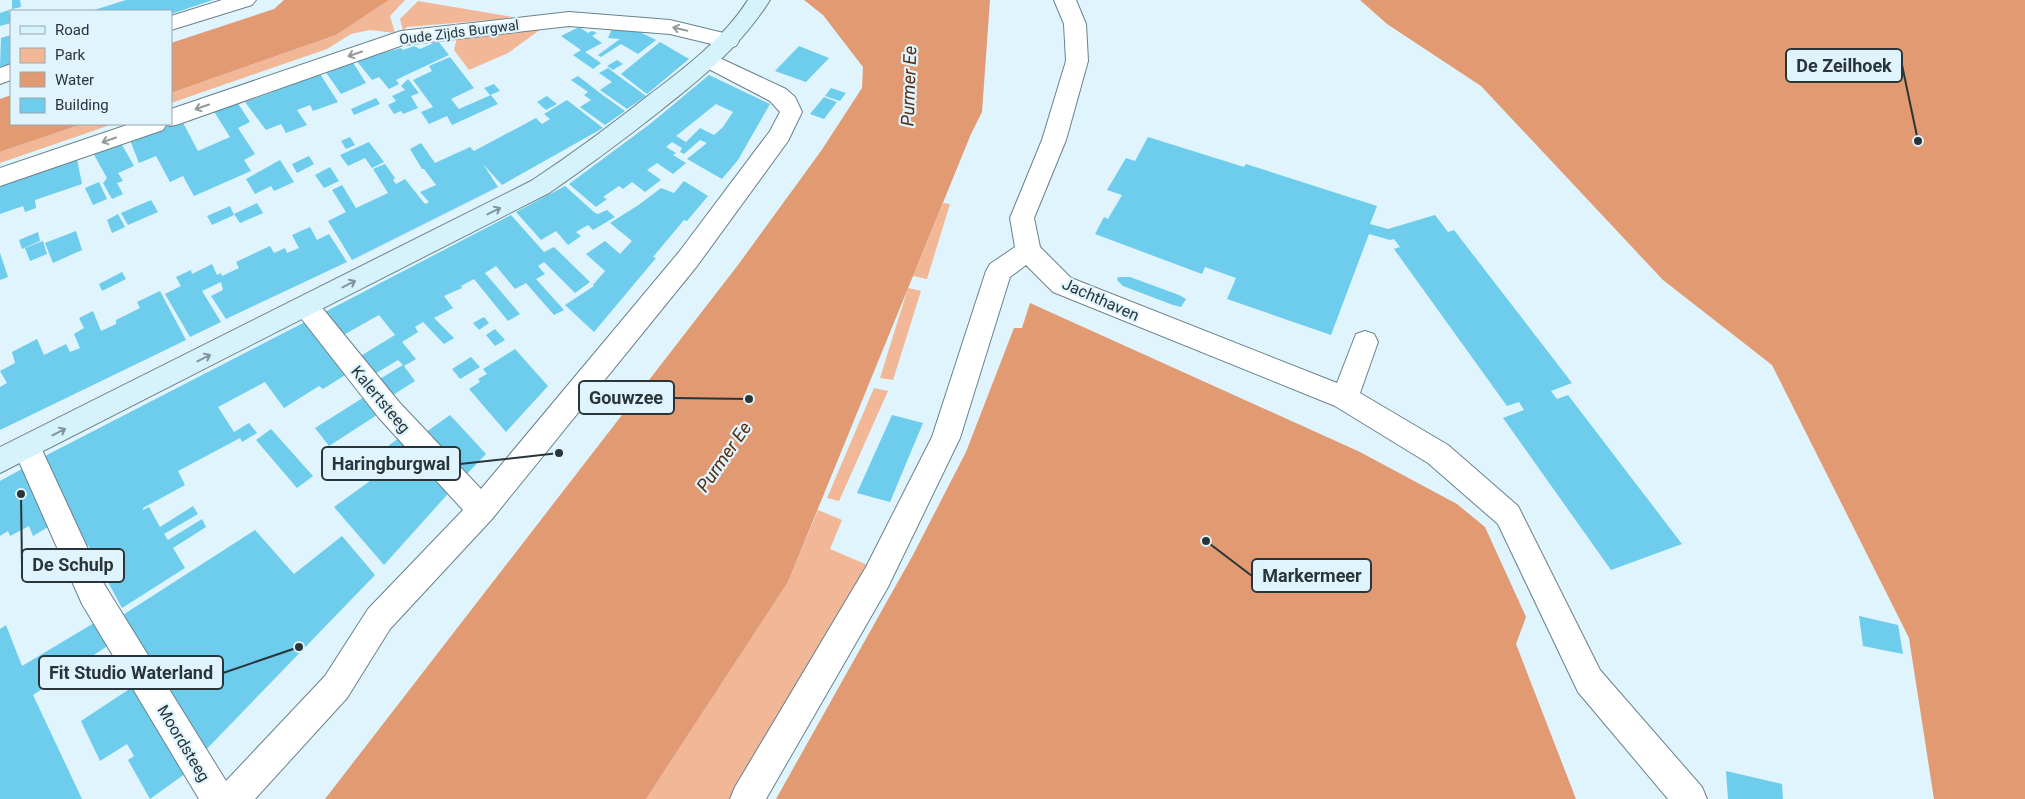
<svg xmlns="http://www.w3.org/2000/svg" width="2025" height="799" viewBox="0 0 2025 799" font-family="Roboto,sans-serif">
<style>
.green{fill:#f1b797}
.water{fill:#e19a72}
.building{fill:#6ecced;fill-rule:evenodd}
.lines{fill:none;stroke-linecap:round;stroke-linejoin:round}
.street-casing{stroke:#6a828b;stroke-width:2}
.secondary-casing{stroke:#6a828b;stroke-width:2}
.street{fill:#fff;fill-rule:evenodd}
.secondary{fill:#d6f2fc;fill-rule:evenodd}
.oneway{stroke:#949a9c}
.oneway2{stroke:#80949a}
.labels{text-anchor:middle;stroke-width:4.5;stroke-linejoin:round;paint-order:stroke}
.far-street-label{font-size:14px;fill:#2a3539;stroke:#dff4fd}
.street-label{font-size:16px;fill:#2a3539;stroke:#dff4fd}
.water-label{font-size:18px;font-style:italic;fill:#592b0d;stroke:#dff4fd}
.leader{fill:none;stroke:#2a3539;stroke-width:2}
.callout-dot{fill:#2a3539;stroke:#dff4fd;stroke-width:2}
.callout{fill:#dff4fd;stroke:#2a3539;stroke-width:2}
.callout-label{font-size:18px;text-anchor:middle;font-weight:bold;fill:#2a3539}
</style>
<rect width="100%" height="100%" fill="#dff4fd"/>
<path class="green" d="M389,0h16l-15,16 5,17 -25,-3 -19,4 -24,15 -156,54v-10l165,-58z
M418,1l95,16 -12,2 -94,8 -4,4 -3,-12z
M541,29l-33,24 -39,17 -15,-20 3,-12z
M82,124h31l-113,39v-11z
M943,203l7,1 -23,75 -14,-3z
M908,288l13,3 -28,89 -13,-2z
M874,388l14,3 -49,110 -12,-3z
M818,510l24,10 -12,29 40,17 -128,233h-96l142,-217z"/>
<path class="water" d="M284,0h105l-53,35 -165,58v-50l103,-34z
M804,0h186l-8,112 -11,22 -183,448 -142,217h-321l413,-534 83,-114 41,-63 1,-21 -40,-52z
M1360,0h665v799h-91l-25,-161 -137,-273 -109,-85 -182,-194 -94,-62z
M11,95v29h71l-82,28v-53z
M1030,303l330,149 97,52 28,23 41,90 -10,27 60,155h-800l137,-244 53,-103 48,-124h8z"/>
<path class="building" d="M12,0h8l1,7 -9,2z
M126,0h87l-42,14v-3h-80z
M9,10l2,13 -11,3v-13z
M579,27l9,6 4,-2 5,2 -5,3 10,7 -17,9 16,11 -8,6 -20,-14 8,-5 -20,-14z
M612,29h22l22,11 -18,14 -17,-10 -20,13 -3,-2 22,-16 -12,-1z
M11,35v29l-11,3 1,-29z
M438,41l11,14 -45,21 -8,4 3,4 -10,5 -10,-12 -7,3 -16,-20 45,-12 2,2 11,-4 6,3z
M660,42l29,17 -42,35 -26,-20z
M799,46l30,12 -23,24 -31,-11z
M450,57l24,31 -23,11 8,10 32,-14 7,9 -46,21 -5,-9 -18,8 -8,-12 12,-5 -20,-27 19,-9 -3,-5z
M617,60l6,4 -10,6 -6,-4z
M352,61l14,22 -25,11 -16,-23z
M608,68l12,9 26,19 -19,13 -27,-19 12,-8 -13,-9z
M320,74l18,28 -25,9 -3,-6 -13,5 10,15 -21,8 -5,-9 -15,6 -21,-28z
M709,75l61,29 -32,56 -16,19 -35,-20 20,-16 -7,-3 -16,14 -4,-2 2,-4 -10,-6 -6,5 10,6 -3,2 13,8 -13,11 -16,-11 -10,7 14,10 -16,12 -13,-10 -9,7 -4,-3 -16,11 4,2 -11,8 -27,-23 81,-60zM716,104l17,8 -10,15 -9,8 -14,-7 -14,14 -10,-6z
M578,76l22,17 25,18 -20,14 -25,-18 11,-7 -7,-5 4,-3 -17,-12z
M408,79l11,14 -8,3 7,12 -15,6 -2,-3 -7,3 -6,-9 8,-4 -4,-5 13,-6 -4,-4z
M494,84l6,7 -10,4 -6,-7z
M831,88l15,5 -6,8 -15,-5z
M547,96l10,8 -11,6 -9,-8z
M824,97l13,5 -13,17 -14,-5z
M376,98l4,6 -26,11 -3,-6z
M567,100l36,28 -101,57 -19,-21 15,23 -146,73 -24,-39 18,-9 -14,-22 10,-5 14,23 32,-15 -15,-24 12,-5 10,14 -2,2 3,4 9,-5 20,25 4,-2 -9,-10 16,-7 -12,-16h-2l-12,-20 11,-6 14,20 35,-16 4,4 62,-33 6,6 8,-5 -6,-5z
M237,102l13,20 -12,6 17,26 -11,6 7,11 -57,25 -11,-20 -13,6 -14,-26 -17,7 -9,-23 52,-19 16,30 32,-14 -17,-27z
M350,137l5,8 -9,4 -5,-8z
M1148,137l96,30 2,-3 131,42 -7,18 18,5 47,-14 13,17 6,-2 118,153 -21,8 6,8 11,-4 114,149 -71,26 -108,-152 21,-8 -5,-8 -12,4 -113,-157 6,-2 -6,-8 -4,1 -21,-6 -38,101 -104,-36 9,-21 -31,-11 -3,7 -107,-40 9,-17 4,2 14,-24 -15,-5 19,-32 9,3z
M369,142l15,20 -12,6 -7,-10 -17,8 -8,-11z
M121,143l13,23 -16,7 5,8 -6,2 6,11 -11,5 -9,-16 4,-5 -14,-25z
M309,156l5,8 -17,9 -5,-9z
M77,159l5,25 -47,16 1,8 -11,4 -2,-6 -23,8v-28z
M280,160l14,22 -20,9 -3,-5 -16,8 -9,-15z
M330,167l9,14 -15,7 -9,-13z
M684,181l24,15 -21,25 -3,-1 -31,37 3,1 -62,74 -29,-27 29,-19 -1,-1 12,-14 -19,-17 19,-13 15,13 12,-13 -22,-18 30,-19 21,-16 13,5z
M99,182l8,17 -14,6 -8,-17z
M565,186l30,27 3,1 9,-4 8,7 -22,13 -5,-5 -12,7 5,4 -13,9 -12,-14 -15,9 -25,-28z
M151,200l7,12 -30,13 -7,-12z
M257,203l6,10 -23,10 -6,-9z
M230,206l4,9 -22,10 -5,-9z
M118,214l7,13 -13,6 -5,-13z
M511,215l33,37 10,-5 36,35 -15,11 -31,-31 -6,4 7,8 -9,5 28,31 -10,5 -28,-32 -11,6 -19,-23 -11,7 35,41 -12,7 -34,-42 -13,7 1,2 -18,8 9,12 -19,10 20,20 -10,6 -21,-22 -8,5 3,5 -16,10 14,17 -12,7 11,15 -30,19 -12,-17 30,-18 -5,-5 -30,18 -14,-18 41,-25 -16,-20 -41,23 -17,-24z
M310,227l7,13 12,-6 18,28 -121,57 -15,-23 12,-6 -2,-8 -19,9 19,31 -31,15 -25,-43 16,-8 -5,-9 15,-7 1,4 20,-10 5,11 4,-2 1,3 17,-8 -3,-6 34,-16 4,7 11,-5 2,5 12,-5 -7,-13z
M76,231l6,19 -29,13 -8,-20z
M38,232l2,9 -18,8 -3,-9z
M43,241l4,13 -17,7 -5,-13z
M0,253l8,24 -8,3z
M122,272l4,7 -24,12 -3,-7z
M1118,277h12l49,18 7,4 -5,8 -8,-2 -50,-19 -6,-6z
M160,291l26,49 -186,90v-43l7,-4 -7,-12 15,-8 -3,-11 25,-13 7,16 22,-11 4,8 10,-4 -6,-14 10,-6 -5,-10 14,-7 8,20 15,-7v-4l24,-12 -3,-6z
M484,317l5,6 -10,7 -6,-7z
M309,320l41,52 -27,17 -4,-3 -35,22 -19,-26 -47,25 16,25 15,-9 8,10 -15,9 -2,-4 -62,33 7,14 -42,23v2l6,-3 11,20 33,-21 5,8 -34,20 4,6 34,-21 4,8 -33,21 12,20 -63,40 -34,-63 -7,4 -38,-92z
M495,329l10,11 -10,6 -9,-11z
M515,349l33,37 -42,46 -37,-43 11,-7 -2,-3 9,-5 -4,-5z
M471,357l9,10 -20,12 -8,-10z
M369,394l14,17 -54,35 -14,-18z
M450,415l36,39 -24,25 -40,-44z
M892,415l31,8 -33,79 -33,-9z
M271,429l42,47 -16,12 -41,-48z
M403,435l51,52 -70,78 -50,-58 47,-34 -12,-13z
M29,465l24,59 -20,12 -4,-10 -19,10 -2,-5 -8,5v-55z
M255,530l39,44 48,-38 33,39 -177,183 -83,-138z
M1859,616l39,9 5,29 -40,-8z
M99,620l13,23 -79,52 49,104h-82v-170l6,-4 16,41z
M137,684l52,87 -39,28 -22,-39 6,-4 -7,-12 -27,17 -19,-40z
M1726,771l56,13 1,15h-55z"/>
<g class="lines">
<g class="street-casing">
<path id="street" d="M222,0h34l-4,5 -81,25v-14z
M1054,0h22l10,24 2,37 -22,79 -32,78 6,29 31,31 266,105 19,-49 9,-3 9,3 4,8 -18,51 88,52 70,61 82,164 102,117 5,12h-39l-90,-107 -80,-168 -70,-61 -93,-57 -282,-114 -27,-27 -16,12 -50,161 -72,149 -122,212h-36l5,-12 131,-220 66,-130 54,-166 4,-7 25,-17 -5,-29 32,-78 24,-79 -2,-37z
M569,12l101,8 66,16 3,5 -3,5 -8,2 -58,-14 -101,-8 -166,19 -224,79 -8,2 -5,-1 -3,5 -163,56v-18l130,-44h41v-15l230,-78z
M709,53l77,36 9,8 7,15 -14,29 -91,125 -205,253 -102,110 -43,69 -92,101h-56l-117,-195 -69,-156 4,-9 10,-3 10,3 67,145 122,197 99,-105 43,-67 95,-99 -84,-92 -82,-105 -4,-7 4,-7 9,-3 9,3 84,103 82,87 198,-237 91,-121 10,-19 -10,-11 -69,-36 -3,-5 3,-5z
M11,64v16l-11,4v-16z"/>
</g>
<g class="secondary-casing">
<path id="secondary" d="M748,0h22c-29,46 -68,78 -110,111 -37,29 -73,56 -111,82l-549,280v-26l531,-266c41,-27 80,-56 118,-86 37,-28 74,-56 99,-95z"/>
</g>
<use href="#street" class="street"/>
<use href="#secondary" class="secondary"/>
</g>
<defs><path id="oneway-shaft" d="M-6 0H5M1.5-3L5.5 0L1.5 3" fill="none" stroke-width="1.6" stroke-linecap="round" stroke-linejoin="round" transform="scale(1.25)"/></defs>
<g class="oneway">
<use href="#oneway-shaft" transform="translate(680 29) rotate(-166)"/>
<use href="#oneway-shaft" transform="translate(355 54) rotate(161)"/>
<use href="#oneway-shaft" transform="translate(202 107) rotate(161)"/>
<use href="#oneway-shaft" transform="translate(109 140) rotate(161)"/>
</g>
<g class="oneway2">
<use href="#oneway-shaft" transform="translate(494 211) rotate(-27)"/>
<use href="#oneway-shaft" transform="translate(349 284) rotate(-27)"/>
<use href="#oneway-shaft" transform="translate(204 358) rotate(-27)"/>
<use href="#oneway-shaft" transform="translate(59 432) rotate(-27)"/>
</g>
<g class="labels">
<g class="far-street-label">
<text transform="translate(459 32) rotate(-7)" y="5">Oude Zijds Burgwal</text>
</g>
<g class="street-label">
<text transform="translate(1101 299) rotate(24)" y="6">Jachthaven</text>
<text transform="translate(381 399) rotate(50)" y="6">Kalertsteeg</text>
<text transform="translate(184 743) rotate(59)" y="6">Moordsteeg</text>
</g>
<g class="water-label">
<text transform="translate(909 86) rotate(-88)" y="6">Purmer Ee</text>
<text transform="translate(724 457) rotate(-55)" y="6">Purmer Ee</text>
</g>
</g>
<path class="leader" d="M1918 141L1902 65M749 399L674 398M559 453L460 464M21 494L22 565M1206 541L1252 576M299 647L223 673"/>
<g class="callout-dot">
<circle cx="1918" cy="141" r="5"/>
<circle cx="749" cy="399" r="5"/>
<circle cx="559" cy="453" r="5"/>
<circle cx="21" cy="494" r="5"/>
<circle cx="1206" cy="541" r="5"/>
<circle cx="299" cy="647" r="5"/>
</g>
<g class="callout">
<rect x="1786" y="49" width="116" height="33" rx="5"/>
<rect x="579" y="381" width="95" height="33" rx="5"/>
<rect x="322" y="447" width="138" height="33" rx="5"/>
<rect x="22" y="549" width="102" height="33" rx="5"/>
<rect x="1252" y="559" width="119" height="33" rx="5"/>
<rect x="39" y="656" width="184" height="33" rx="5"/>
</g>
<g class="callout-label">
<text x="1844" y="72">De Zeilhoek</text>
<text x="626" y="404">Gouwzee</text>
<text x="391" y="470">Haringburgwal</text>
<text x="73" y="571">De Schulp</text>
<text x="1312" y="582">Markermeer</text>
<text x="131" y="679">Fit Studio Waterland</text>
</g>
<rect x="10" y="10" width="162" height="115" fill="#dff4fd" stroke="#97a8af"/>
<rect x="20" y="26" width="25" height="8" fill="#d6f2fc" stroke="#97a8af"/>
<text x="55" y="35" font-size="15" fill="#2a3539">Road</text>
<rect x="20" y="48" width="25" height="15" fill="#f1b797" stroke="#97a8af"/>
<text x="55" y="60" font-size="15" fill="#2a3539">Park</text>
<rect x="20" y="72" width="25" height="15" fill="#e19a72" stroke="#97a8af"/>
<text x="55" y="85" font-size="15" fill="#2a3539">Water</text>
<rect x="20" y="98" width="25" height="15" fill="#6ecced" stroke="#97a8af"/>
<text x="55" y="110" font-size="15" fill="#2a3539">Building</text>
</svg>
